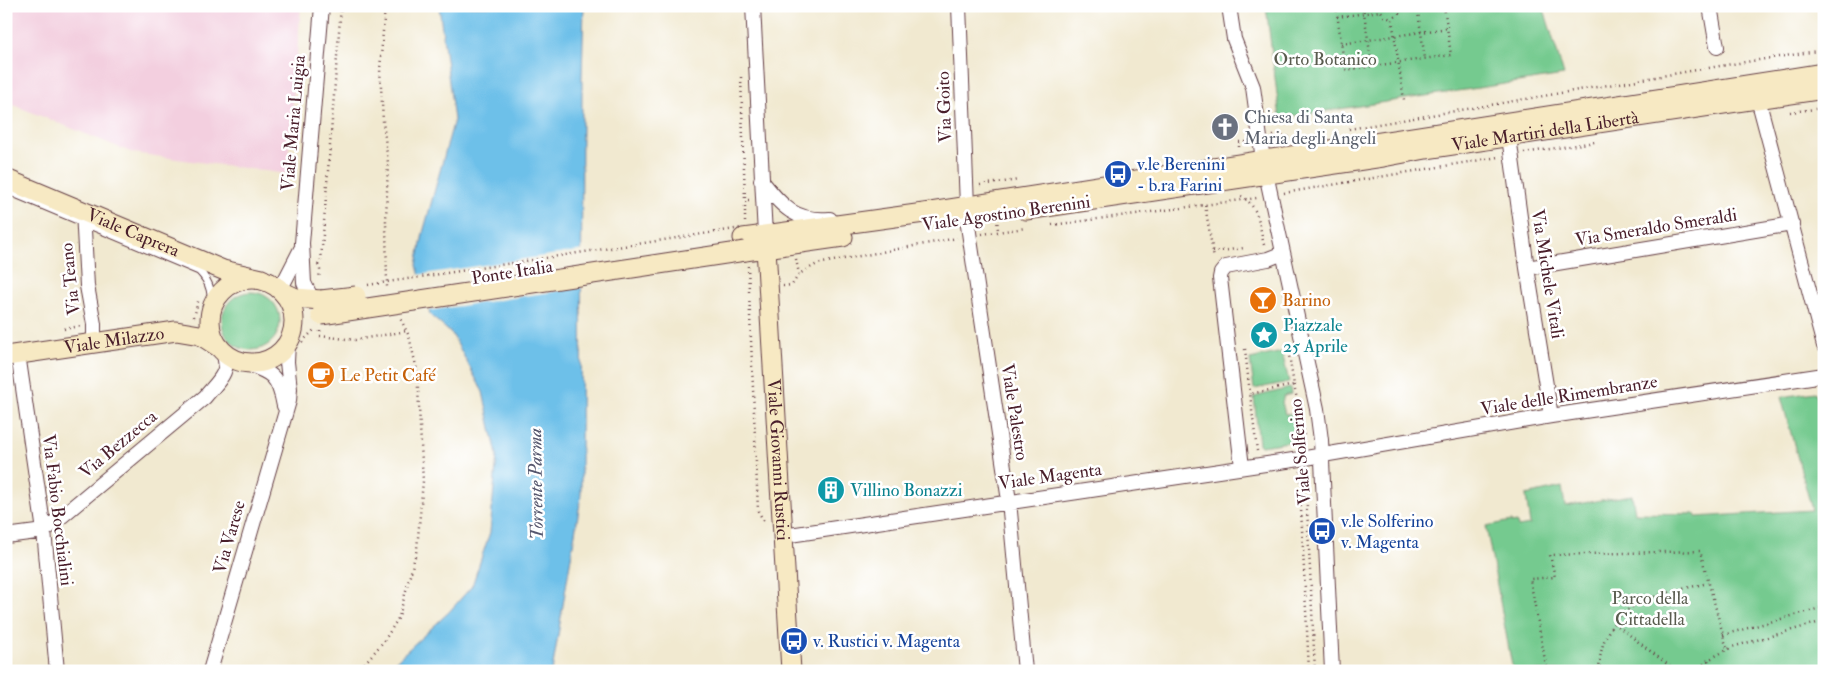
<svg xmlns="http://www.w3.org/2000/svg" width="1830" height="677" viewBox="0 0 1830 677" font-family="'IM FELL Double Pica',serif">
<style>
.built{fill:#f3cfdf}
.green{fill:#74ca8f;stroke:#5f745d}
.water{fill:#6dc0e9;stroke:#5c708a}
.pier{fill:#f1e9d0}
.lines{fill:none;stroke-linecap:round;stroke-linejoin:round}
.service-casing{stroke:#633d44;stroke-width:9}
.minor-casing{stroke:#633d44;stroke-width:16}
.secondary-casing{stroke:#633d44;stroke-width:21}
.path{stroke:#633d44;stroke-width:2.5;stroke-dasharray:1 4;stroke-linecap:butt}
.service{stroke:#fff;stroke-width:7}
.minor{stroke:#fff;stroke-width:14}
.secondary{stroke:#f7e9c3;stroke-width:19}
.secondary-bridge-casing{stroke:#633d44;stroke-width:21;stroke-linecap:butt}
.path-bridge{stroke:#633d44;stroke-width:2.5;stroke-dasharray:1 4;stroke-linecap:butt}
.secondary-bridge{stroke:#f7e9c3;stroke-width:19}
.labels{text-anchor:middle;stroke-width:5;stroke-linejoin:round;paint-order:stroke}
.park-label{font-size:18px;fill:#595b4e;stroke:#fff}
.street-label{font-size:18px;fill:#4a1f2b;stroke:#fff}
.worship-label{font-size:18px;fill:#5b616d;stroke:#fff;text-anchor:start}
.transit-label{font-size:18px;fill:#164399;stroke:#fff;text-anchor:start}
.food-label{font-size:18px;fill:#c56008;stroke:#fff;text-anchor:start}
.culture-label{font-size:18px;fill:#0d838f;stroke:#fff;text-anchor:start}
.water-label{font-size:19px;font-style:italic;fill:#56576e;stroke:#fff}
</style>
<rect width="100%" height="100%" fill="#fff"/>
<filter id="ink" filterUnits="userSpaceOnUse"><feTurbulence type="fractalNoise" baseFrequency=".02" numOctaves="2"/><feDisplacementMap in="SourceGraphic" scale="10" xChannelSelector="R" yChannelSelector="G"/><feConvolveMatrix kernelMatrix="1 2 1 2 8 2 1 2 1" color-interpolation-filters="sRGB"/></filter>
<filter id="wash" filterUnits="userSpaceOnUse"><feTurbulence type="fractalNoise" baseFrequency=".0096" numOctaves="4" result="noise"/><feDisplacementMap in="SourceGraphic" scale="20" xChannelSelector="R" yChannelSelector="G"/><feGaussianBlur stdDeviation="1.12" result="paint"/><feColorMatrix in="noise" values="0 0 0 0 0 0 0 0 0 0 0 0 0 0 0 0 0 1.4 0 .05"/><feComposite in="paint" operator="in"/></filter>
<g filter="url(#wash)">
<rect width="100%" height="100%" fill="#f1e9d0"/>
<path class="built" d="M6,6h295l-14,168 -154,-21 -127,-51z"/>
<path class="green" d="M1266,6h277l21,69 -284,43z
M222 321a29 29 0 1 1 58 0a29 29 0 1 1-58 0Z
M1282,352l7,30 -35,7 -4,-30z
M1290,388l1,6 -7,2 -2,6 3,12h11l3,23 -4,4 -34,5 -2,-2 -5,-47z
M1815,392l9,32v247h-311l-27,-145 26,-5v2l5,-1 1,5 12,-2 -4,-30 36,-8 3,19 67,-11 3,18 60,1 1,3 116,-7 -31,-113z"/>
<path class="water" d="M439,6h145l-2,71 -1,420 -29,174h-167l64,-59 23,-26 18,-54 7,-77 -14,-63 -31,-58 -22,-19 -13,-50 6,-32 31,-113z"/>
<path class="pier" d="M584,250v37l-157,24 -10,-36z"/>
</g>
<g filter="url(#ink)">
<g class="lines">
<g class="service-casing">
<path id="service" d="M6,190l193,81c12,12 14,24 11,41"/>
</g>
<g class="minor-casing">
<path id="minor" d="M753,6l12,229
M959,6l8,200
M1229,6l5,33 19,48 10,73 54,249 4,31 11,231
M1710,6l7,41
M1758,99l66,247
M1509,137l18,131 24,148
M761,180c21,26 33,42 69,39
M83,211l4,75 7,38v18
M967,219l42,282 16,170
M1527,268l265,-44
M280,290l21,-41
M319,300l-9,-5 -6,-12 -2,-40 20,-237
M18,354l26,177 13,140
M241,362c29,10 37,11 43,44
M1242,467l-22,-189 1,-5 5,-6 42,-8 15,-6
M6,536l38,-5 161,-134c11,-14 28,-26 17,-45
M783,536l517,-77 251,-43 273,-41
M210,671l79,-270 1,-12 -3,-27 1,-19"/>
</g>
<g class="secondary-casing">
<g id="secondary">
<path id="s1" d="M6,179l217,91 39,9"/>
<path id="s2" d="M1026,210l357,-53 43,-8 398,-60"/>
<path d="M743,238l181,-25 900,-140"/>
<path id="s3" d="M766,248l25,423"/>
<path d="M745,251l98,-14"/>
<circle cx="252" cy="321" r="42"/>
<path d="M283,292l13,6 25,2"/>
<path id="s4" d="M6,356l170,-25 24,4 17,11"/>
</g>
</g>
<path class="path" d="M385,6l-5,63 3,52 5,42 -2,58 1,68
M1336,6l9,64 106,-15 -7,-49
M1363,6l9,60
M1399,6l1,2 12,-2
M1417,6l8,53
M1400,8l-1,6 -7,5 12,81
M1337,17l44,-6 3,5 7,3
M1341,44l107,-16
M741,77l4,123
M1790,112l34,-4
M1349,129l377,-64 98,-15
M1273,136l6,-2 13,4
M1239,147v-5h7
M1524,153l71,-11
M980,185l39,-5
M1284,193l214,-36
M1241,196c19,11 18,30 23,49
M1205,205l9,54
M997,218l1,13
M745,222v-22h5
M1052,225l205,-27
M982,234l44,-6
M1212,252l32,-4
M796,259l3,15
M318,265l3,-5 20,-254
M318,265l2,5 -1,8
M748,266l10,245 7,12
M783,286l9,-1 7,-11 18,-10 140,-26
M194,317l5,-19
M64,329l17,-3
M320,331v5l35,4 52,-9
M302,342l12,-12
M1245,349l5,45
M1294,385l10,48 -1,8 -2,3
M1257,451l-7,-57 44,-9 -7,-42
M1301,471l-1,17 9,183
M1307,475l-1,12 9,184
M1614,623l62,48
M1723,635l101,-28
M358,671l26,-30 15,-24 18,-68 6,-68 -6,-111 -8,-34 -9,-18
M1547,671l-17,-92 25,-2 -5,-22 150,-4 27,98
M1599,671c2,-69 55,-75 109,-88
M1696,671l12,-11
M1711,671l-3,-11 24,-13 92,-26"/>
<use href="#service" class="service"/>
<use href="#minor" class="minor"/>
<use href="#secondary" class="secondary"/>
<g class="secondary-bridge-casing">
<path id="secondary-bridge" d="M321,300l35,-4
M321,315l424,-64"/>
</g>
<path class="path-bridge" d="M368,285l374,-57"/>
<use href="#secondary-bridge" class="secondary-bridge"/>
</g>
</g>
<defs>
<g id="church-disc" transform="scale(1.4375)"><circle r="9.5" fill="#6b7280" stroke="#fff"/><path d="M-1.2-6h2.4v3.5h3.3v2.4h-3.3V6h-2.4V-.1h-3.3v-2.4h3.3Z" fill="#fff"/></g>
<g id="bus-disc" transform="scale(1.4375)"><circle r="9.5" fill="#1a4fb4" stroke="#fff"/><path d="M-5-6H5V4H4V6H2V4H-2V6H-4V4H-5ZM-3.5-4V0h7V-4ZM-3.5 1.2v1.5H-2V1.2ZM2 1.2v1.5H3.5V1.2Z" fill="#fff"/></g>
<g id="bar-disc" transform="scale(1.4375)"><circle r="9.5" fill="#e8710a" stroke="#fff"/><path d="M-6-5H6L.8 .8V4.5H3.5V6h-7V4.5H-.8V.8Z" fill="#fff"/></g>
<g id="sight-disc" transform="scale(1.4375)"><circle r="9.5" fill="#0f9aa8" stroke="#fff"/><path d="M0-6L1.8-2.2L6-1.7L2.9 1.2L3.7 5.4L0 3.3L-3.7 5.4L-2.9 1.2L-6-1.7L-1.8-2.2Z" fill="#fff"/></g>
<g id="cafe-disc" transform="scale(1.4375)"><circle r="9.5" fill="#e8710a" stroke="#fff"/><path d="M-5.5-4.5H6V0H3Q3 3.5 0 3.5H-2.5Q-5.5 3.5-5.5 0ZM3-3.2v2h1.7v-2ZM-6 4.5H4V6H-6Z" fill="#fff"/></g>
<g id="building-disc" transform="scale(1.4375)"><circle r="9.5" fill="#0f9aa8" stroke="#fff"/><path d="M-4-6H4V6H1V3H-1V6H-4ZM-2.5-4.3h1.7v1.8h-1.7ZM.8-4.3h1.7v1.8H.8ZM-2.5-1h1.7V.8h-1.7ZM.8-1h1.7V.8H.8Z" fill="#fff"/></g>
</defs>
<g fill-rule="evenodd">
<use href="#church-disc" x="1225" y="127"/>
<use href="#bus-disc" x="1118" y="174"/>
<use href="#bar-disc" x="1263" y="300"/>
<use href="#sight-disc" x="1264" y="335"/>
<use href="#cafe-disc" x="321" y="375"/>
<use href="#building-disc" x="831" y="490"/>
<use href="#bus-disc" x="1322" y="531"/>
<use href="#bus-disc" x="794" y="641"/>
</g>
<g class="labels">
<g class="park-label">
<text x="1325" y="65">Orto Botanico</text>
<text x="1650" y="604">Parco della<tspan x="1650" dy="21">Cittadella</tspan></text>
</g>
<g class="street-label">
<text transform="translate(944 107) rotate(-92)" y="6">Via Goito</text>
<text transform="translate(293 123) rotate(-85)" y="6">Viale Maria Luigia</text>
<text dy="6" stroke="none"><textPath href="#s2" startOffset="525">Viale Martiri della Libertà</textPath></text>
<text transform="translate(1006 213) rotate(-8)" y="6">Viale Agostino Berenini</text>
<text transform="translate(1656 227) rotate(-9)" y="6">Via Smeraldo Smeraldi</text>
<text dy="6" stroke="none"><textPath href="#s1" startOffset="138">Viale Caprera</textPath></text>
<text transform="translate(512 272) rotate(-9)" y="6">Ponte Italia</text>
<text transform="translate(1548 274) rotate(81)" y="6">Via Michele Vitali</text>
<text transform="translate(70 279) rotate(-96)" y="6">Via Teano</text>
<text dy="6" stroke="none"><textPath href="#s4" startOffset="109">Viale Milazzo</textPath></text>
<text transform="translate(1569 395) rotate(-9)" y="6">Viale delle Rimembranze</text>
<text transform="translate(1015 412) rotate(81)" y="6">Viale Palestro</text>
<text transform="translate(118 444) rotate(-40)" y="6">Via Bezzecca</text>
<text transform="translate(1300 452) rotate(-95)" y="6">Viale Solferino</text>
<text dy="6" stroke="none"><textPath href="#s3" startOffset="212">Viale Giovanni Rustici</textPath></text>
<text transform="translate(1050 476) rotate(-8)" y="6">Viale Magenta</text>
<text transform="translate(58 510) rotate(83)" y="6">Via Fabio Bocchialini</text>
<text transform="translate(229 537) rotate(-74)" y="6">Via Varese</text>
</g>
<g class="worship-label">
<text x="1244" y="123">Chiesa di Santa<tspan x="1244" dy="21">Maria degli Angeli</tspan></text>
</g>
<g class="transit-label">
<text x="1137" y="170">v.le Berenini<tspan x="1137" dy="21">- b.ra Farini</tspan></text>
<text x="1341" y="527">v.le Solferino<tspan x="1341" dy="21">v. Magenta</tspan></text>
<text x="813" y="647">v. Rustici v. Magenta</text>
</g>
<g class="food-label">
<text x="1282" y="306">Barino</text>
<text x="340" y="381">Le Petit Café</text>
</g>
<g class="culture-label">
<text x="1283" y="331">Piazzale<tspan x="1283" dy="21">25 Aprile</tspan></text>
<text x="850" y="496">Villino Bonazzi</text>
</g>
<g class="water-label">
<text transform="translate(535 484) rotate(-91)" y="7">Torrente Parma</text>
</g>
</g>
<rect width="1830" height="677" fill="none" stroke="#fff" stroke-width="25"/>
</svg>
